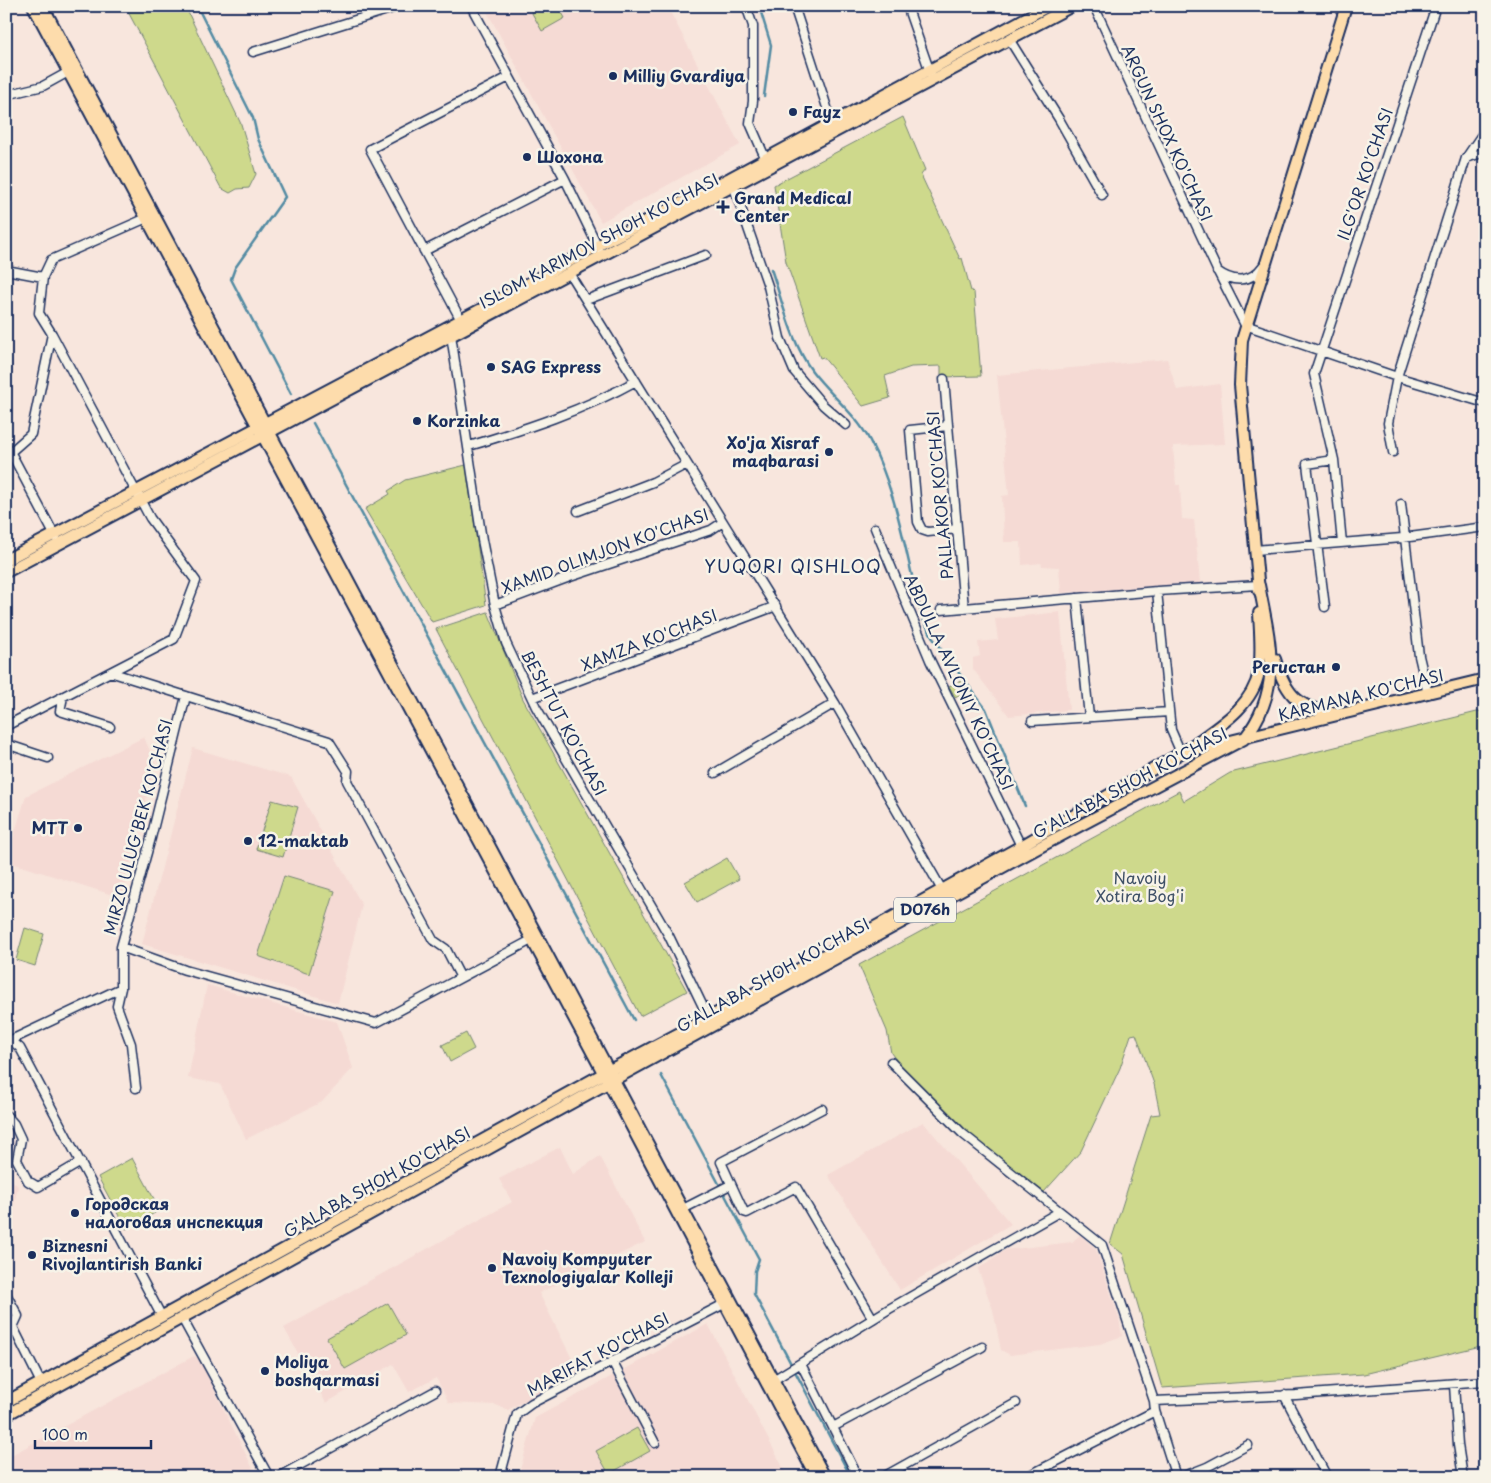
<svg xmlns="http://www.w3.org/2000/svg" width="1491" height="1483" viewBox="0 0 1491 1483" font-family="'Playpen Sans',sans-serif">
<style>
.built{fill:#f5dad4}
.green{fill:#ced98c;stroke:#748475}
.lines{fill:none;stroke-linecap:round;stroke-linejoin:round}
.stream{stroke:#538ba3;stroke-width:2.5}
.minor-casing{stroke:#1b2f5e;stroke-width:11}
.major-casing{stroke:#1b2f5e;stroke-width:14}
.minor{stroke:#f7f3e8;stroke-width:8}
.major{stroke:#fddcac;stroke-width:10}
.poi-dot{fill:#1b2f5e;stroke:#f7f3e8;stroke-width:2}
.labels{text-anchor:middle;stroke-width:5;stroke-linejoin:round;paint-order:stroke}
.shield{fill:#f7f3e8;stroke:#5d6a87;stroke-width:1}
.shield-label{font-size:15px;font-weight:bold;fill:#1b2f5e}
.poi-label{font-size:16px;font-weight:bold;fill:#1b2f5e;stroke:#f7f3e8;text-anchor:start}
.street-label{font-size:16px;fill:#1b2f5e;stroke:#f7f3e8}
.park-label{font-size:16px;fill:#3f5167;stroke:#f7f3e8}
.neighbourhood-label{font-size:18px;letter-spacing:1px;fill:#1b2f5e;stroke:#f7f3e8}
</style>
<rect width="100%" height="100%" fill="#f8e6dd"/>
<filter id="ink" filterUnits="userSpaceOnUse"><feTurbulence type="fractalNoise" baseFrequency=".02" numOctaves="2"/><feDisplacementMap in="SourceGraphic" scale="10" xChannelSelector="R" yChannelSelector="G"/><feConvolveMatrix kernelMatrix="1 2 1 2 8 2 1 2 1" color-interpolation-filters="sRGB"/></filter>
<g filter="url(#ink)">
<path class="built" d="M484,6h183l73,139 -139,77z
M1167,359l10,31 43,-6 5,60 -52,2 3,39h4l2,34 12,1 6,63 -139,10 -2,-26 -17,-1 -1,-3 -19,2 -1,-23h-17l-2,-46 7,-1 -12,-120z
M1060,612l9,98 -60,6 -36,-47v-11l7,-2 -2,-14 20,-2 -3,-21z
M144,737l11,26 -33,135 -116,-37 20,-65z
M193,748l98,29 71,128 -24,98 -196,-59z
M207,985l130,37 16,46 -31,34 -76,37 -26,-55 -32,-6z
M923,1122l88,102 -111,66 -72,-115z
M560,1147l13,27 27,-18 45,86 -106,51 39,78 -70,39 -12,-5 -47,-2 -13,-25 -27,14 -16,-28 -67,39 -42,-75 228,-126 -13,-23z
M6,1175l12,11 -9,42 -3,2z
M1080,1235l16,14 23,69 3,18 -22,8 -90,11 -9,-5 -8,-40 -15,-41 27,-19 67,-8z
M708,1324l80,153h-270l17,-59z
M194,1356l5,3 58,118h-251v-19z"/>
<path class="green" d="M125,6h60l56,118 15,50 -7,14 -12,1 -7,4 -9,-5z
M528,6h30l7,12 -23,13z
M903,117l22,53 -4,5 39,84 2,-1 9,33 3,1 7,84 -40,1v-11l-30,1 -26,9 5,22 -27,8 -40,-49 -3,1 -34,-96 -12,-77z
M466,465l20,140 -54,17 -67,-113 25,-15 -2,-3 17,-11z
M488,612l35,87 164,292 -47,25 -204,-387z
M961,681l5,11 -11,5 -6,-11z
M1485,710v635l-121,29 -202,14 -39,-134 -13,-10 41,-129 9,-1 -6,-30 -18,-50 -5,1 -11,33 -39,83 -37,41 -85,-65 -60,-63 -8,-11 -4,-22 -28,-66 320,-174 5,10 46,-28z
M272,800l26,7 -15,50 -27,-8z
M727,858l12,21 -42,23 -12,-20z
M284,876l51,15 -26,83 -51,-18z
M25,928l19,6 -9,32 -19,-6z
M466,1033l8,16 -24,13 -8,-17z
M132,1158l28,52 -34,19 -28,-52z
M388,1303l18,32 -61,34 -18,-31z
M637,1428l13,23 -41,23 -13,-23z"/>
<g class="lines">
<path class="stream" d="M197,6l56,112 5,21 27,58 -50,71 -4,11 60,115
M759,6l12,39 -7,51
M771,269c12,34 20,73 41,102 18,24 44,43 58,70 29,55 36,119 53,178l11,21 52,69 39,97
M313,423l321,597
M661,1075l98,184 -4,12 -1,23 97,183"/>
<g class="minor-casing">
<path id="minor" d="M471,6l94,173 37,76
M746,6l7,20v75l-3,22 17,39
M794,6l39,120
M907,6l24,69
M1094,6l123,264 28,55 152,52 88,26
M1009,39l50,80 43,76
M253,52l147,-46
M6,95l37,-9 29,-16
M1466,158l19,-6
M732,182l36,104 12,52 14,33 29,34 23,20
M424,251l141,-72
M6,270l37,7
M1217,271c16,12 34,12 46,-5
M569,273l266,430 107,187
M586,300l120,-45
M463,324l-93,-175 139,-72
M451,335l31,205 13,65 11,38 30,64 133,229 39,81
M944,379l20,229
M948,426l-38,4 8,92 4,8 6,2 29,-3
M469,446c57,-17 115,-36 167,-65
M1393,452l-5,-29 9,-46 69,-219 19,-28
M11,453l45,85
M6,456l25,-22 21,-100 -13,-21 4,-36 8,-17 98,-43
M1401,504l18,152 9,38
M578,511l75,-29 34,-18
M875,528l55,132 91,186
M1342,543l-8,-83 -20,-86 122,-368
M1255,550l147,-12 83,-11
M1157,591l14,139 10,23
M1077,598l12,119
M495,605l72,-27 144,-48 12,-8
M1325,607l-18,-143 27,-4
M941,610l216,-19 102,-6
M110,672l219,69 19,30 -1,10 86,159 13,9 14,27
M63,697l-3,14 50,16
M532,698l244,-92
M1032,721l137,-9
M6,726l168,-87 22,-58 -46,-63 -98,-184
M6,744l42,14
M715,773l120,-70
M121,947l64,23 191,53 159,-85
M8,1039l3,1 110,-52
M11,1040l9,8 142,269
M891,1062l72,72 139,111 52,156 1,10 21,66
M136,1088l-5,-44 -14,-38 4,-18v-41l30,-109 35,-142
M822,1109l-101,53 23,50 3,1 49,-26 77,132
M6,1115l8,9 7,15 -4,21 11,21 10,6 43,-25
M679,1211l51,-26
M6,1294l12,22 -5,11
M182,1318l87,159
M6,1331l7,-4 28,56
M612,1361l43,82
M801,1364l57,113
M770,1382l119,-73 170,-97
M1454,1385l4,60 5,32
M1284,1395l43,82
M1154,1401l142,-6 189,-14
M833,1427l149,-80
M278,1477l157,-86
M500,1477l17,-63 15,-11 192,-99
M883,1477l133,-74
M1026,1477l129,-66
M1166,1477l18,-1 23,-9 41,-22"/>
</g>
<g class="major-casing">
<path id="major" d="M33,6l575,1076 208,395
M43,6l782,1471
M6,560l485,-256 106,-58 133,-68 318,-172
M6,572l1066,-566
M1259,591l-19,-206 2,-45 104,-334
M1275,659c11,37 25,52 65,54
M1186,750c28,-21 66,-41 73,-78 3,-19 1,-40 0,-59
M6,1402l604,-332 171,-91 240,-133 160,-93 304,-74
M6,1415l609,-336 432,-236 197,-104c40,-50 26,-97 15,-154"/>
</g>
<use href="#minor" class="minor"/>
<use href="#major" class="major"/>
</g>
</g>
<g class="poi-dot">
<circle cx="613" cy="76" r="5"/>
<circle cx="793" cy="112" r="5"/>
<circle cx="527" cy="157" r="5"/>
<path d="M720.5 199.5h5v5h5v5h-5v5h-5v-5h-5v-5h5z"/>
<circle cx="491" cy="367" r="5"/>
<circle cx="417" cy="421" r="5"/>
<circle cx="829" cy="452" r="5"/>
<circle cx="1336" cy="667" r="5"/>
<circle cx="78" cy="828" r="5"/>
<circle cx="248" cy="841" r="5"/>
<circle cx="75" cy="1213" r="5"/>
<circle cx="32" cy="1255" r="5"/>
<circle cx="492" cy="1268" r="5"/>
<circle cx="265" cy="1371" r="5"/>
</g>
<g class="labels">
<rect class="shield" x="894" y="897.5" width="62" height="25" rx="4"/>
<g class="shield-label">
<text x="925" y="915">D076h</text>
</g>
<g class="poi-label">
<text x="623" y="82">Milliy Gvardiya</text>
<text x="803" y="118">Fayz</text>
<text x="537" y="163">Шохона</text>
<text x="734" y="204">Grand Medical<tspan x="734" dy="18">Center</tspan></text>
<text x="501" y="373">SAG Express</text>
<text x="427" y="427">Korzinka</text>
<text x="819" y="449" text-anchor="end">Xo'ja Xisraf<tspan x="819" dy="18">maqbarasi</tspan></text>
<text x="1326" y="673" text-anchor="end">Регистан</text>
<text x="68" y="834" text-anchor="end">MTT</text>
<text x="258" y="847">12-maktab</text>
<text x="85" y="1210">Городская<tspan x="85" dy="18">налоговая инспекция</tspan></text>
<text x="42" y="1252">Biznesni<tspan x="42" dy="18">Rivojlantirish Banki</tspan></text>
<text x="502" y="1265">Navoiy Kompyuter<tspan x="502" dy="18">Texnologiyalar Kolleji</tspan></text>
<text x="275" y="1368">Moliya<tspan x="275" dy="18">boshqarmasi</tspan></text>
</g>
<g class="street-label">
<text transform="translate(1167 133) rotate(65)" y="6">ARGUN SHOX KO'CHASI</text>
<text transform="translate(1365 174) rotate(-71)" y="6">ILG'OR KO'CHASI</text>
<text transform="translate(599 241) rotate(-28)" y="6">ISLOM KARIMOV SHOH KO'CHASI</text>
<text transform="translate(940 495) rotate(-95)" y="6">PALLAKOR KO'CHASI</text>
<text transform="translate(605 551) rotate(-20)" y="6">XAMID OLIMJON KO'CHASI</text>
<text transform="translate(649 640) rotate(-21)" y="6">XAMZA KO'CHASI</text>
<text transform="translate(959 682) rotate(65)" y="6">ABDULLA AVLONIY KO'CHASI</text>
<text transform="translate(1361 695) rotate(-14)" y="6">KARMANA KO'CHASI</text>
<text transform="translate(564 723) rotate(62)" y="6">BESHTUT KO'CHASI</text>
<text transform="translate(1130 783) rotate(-28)" y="6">G'ALLABA SHOH KO'CHASI</text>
<text transform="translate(138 827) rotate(-75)" y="6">MIRZO ULUG'BEK KO'CHASI</text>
<text transform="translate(773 975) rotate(-29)" y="6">G'ALLABA SHOH KO'CHASI</text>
<text transform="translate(377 1182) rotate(-29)" y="6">G'ALABA SHOH KO'CHASI</text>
<text transform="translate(598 1354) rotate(-28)" y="6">MARIFAT KO'CHASI</text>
</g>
<g class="park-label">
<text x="1140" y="884">Navoiy<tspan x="1140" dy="18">Xotira Bog'i</tspan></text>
</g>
<g class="neighbourhood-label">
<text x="793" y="573">YUQORI QISHLOQ</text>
</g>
</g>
<rect width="1491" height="1483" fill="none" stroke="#f7f3e8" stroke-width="25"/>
<rect x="12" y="12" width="1466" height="1458" fill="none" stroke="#1b2f5e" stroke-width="2" filter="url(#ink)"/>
<path d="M35 1440v8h116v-8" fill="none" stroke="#1b2f5e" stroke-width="2.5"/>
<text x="42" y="1440" font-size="15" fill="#1b2f5e" stroke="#f7f3e8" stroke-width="4" paint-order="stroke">100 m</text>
</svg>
